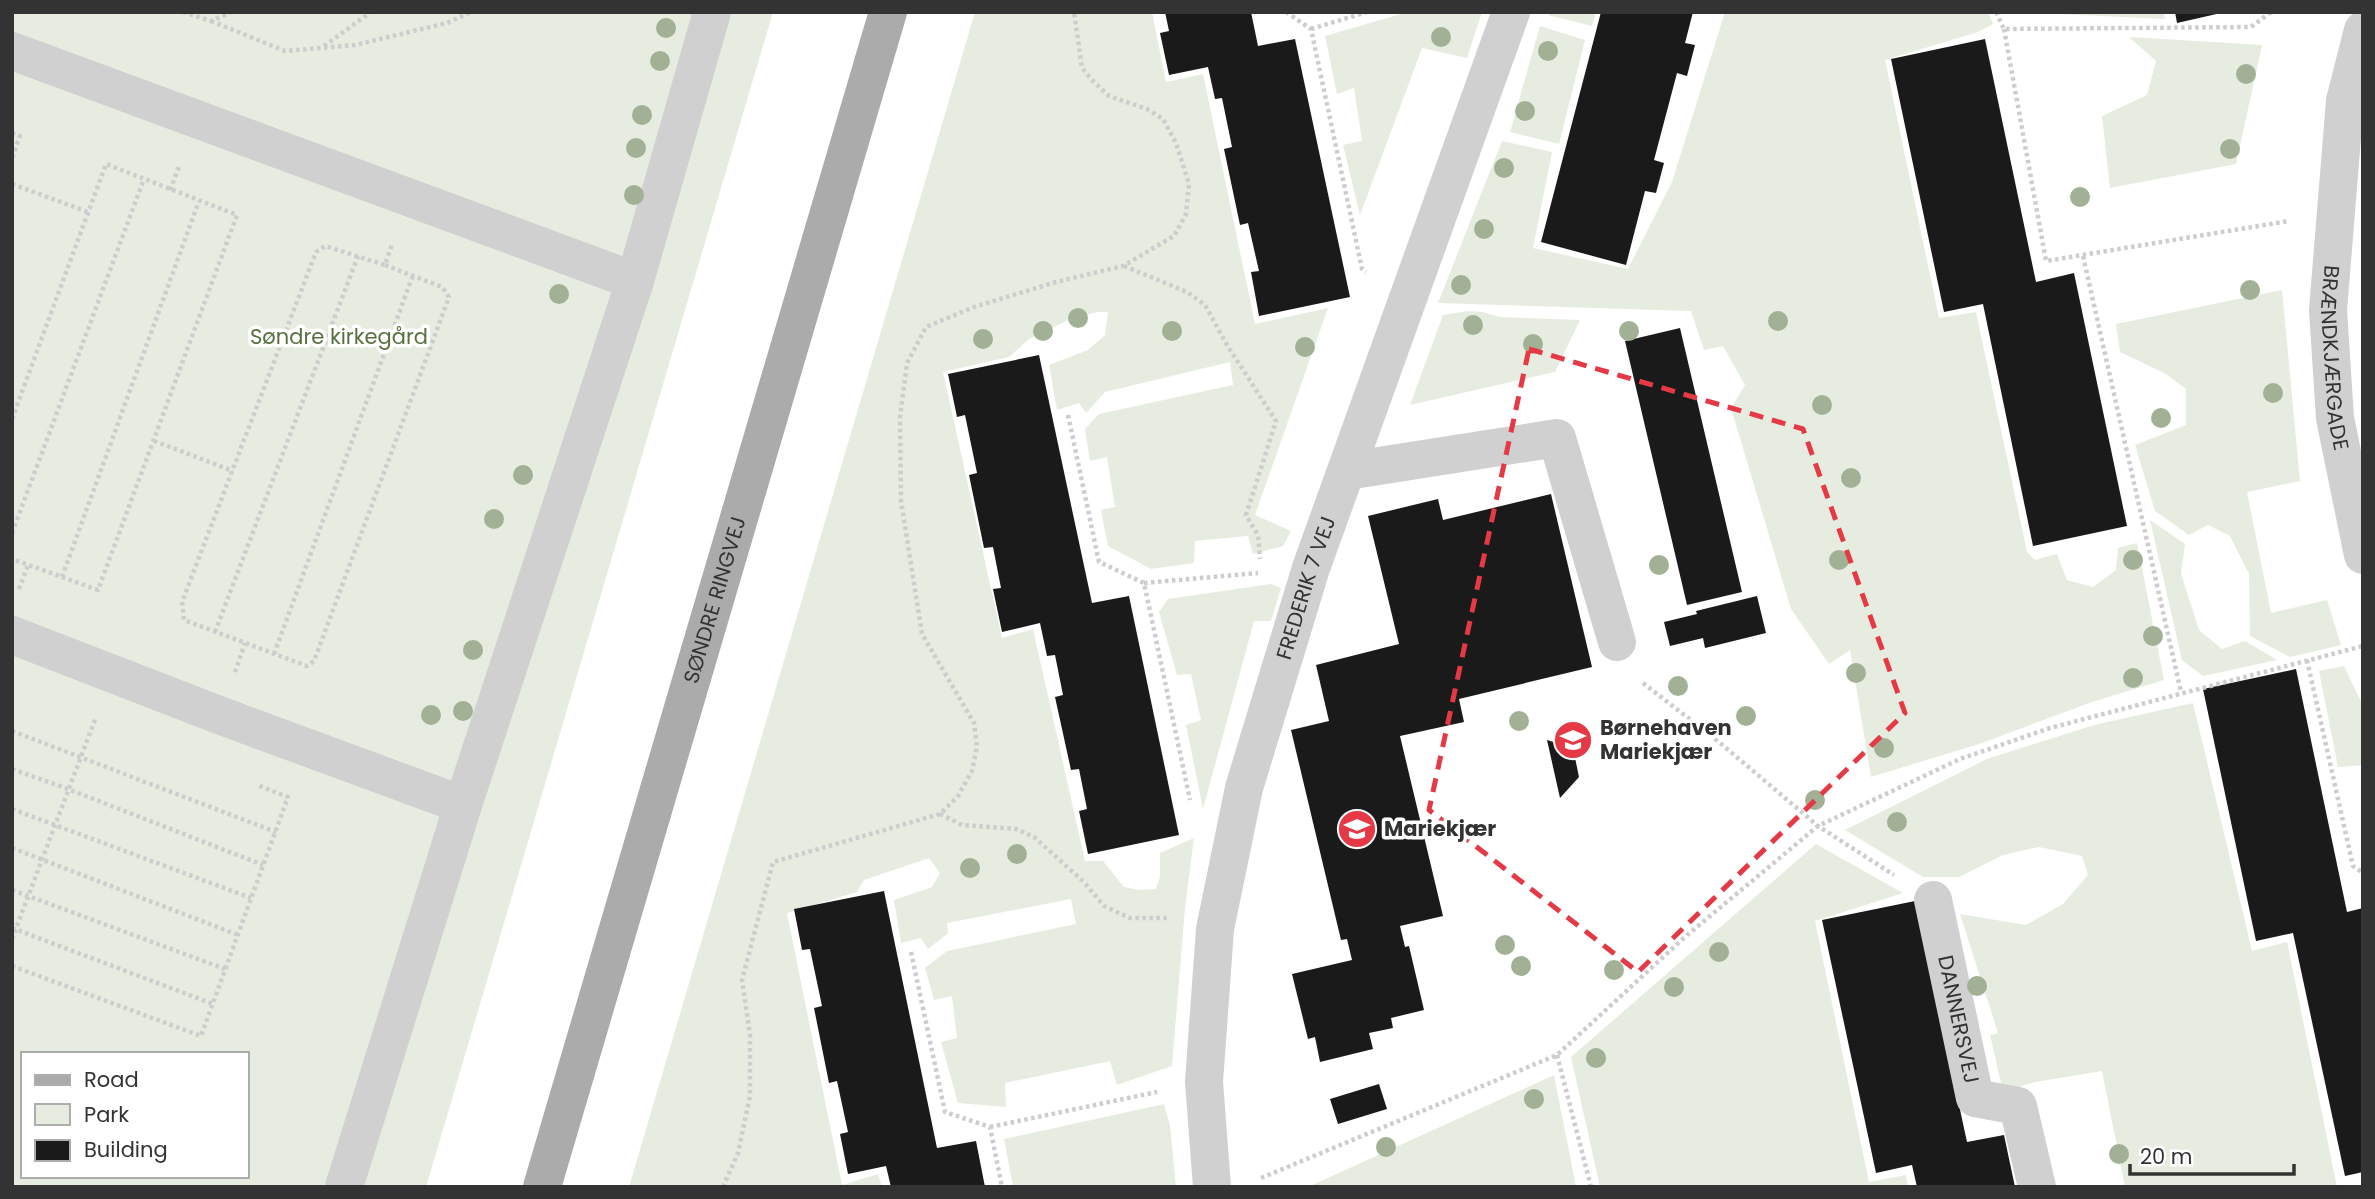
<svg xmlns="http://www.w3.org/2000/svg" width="2375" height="1199" viewBox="0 0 2375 1199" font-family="Poppins,sans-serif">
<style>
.green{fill:#e6ecdf;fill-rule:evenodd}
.building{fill:#1a1a1a}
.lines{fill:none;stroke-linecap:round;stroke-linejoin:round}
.path{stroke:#cdcdcd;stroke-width:4.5;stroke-dasharray:3.5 3.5;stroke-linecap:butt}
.minor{stroke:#d0d0d0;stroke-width:38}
.major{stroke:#ababab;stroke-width:38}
.tree{fill:#a2b095}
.marked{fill:none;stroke:#e63946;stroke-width:5;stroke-dasharray:14 9;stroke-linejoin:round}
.labels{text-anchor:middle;stroke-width:7;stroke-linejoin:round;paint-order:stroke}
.park-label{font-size:21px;fill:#56703f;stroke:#fff}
.street-label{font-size:21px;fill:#333;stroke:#fff}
.poi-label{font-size:21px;font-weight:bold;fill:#333;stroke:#fff;text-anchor:start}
</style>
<rect width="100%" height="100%" fill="#fff"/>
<path class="green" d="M12,12h761l-347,1175h-414zM23,1054h224v122h-224z
M975,12h177l14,70 37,-8 52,250 73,-16 -73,207 36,16 -8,15 -30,8 -5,-18 -53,5 -1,22 -43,6 -43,-23 -7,-36 14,-3 -8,-50 -17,4 -5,-32 14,-15 134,-29 -3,-23 -125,30 -19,21 -7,-10 -22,7 -8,-45 39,-15 17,-15 3,-23h-11l-31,9 -37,18 -20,18 -66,15 59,266 31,-9 52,232h18l21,26 15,3 17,-1 4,-13v-23l34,-15 -9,70 -13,158 -55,19 -7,-24 -105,22 1,24 -48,-4 -17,-61 16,-4 -5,-42 -18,4 -9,-32 22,-17 129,-27 -5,-25 -124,24 1,10 -20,16 -7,-11 -20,5 -7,-43 38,-13 8,-14 -11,-15 -65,22 -7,12 -70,21 55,272 36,-11 4,13h-253z
M1408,12h74l-15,46 -45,-10 -62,167 -17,-70 19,-4 -8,-53 -17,6 -12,-58z
M1549,12h47l-4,14 -44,-11z
M1725,12h263l5,12 -15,8 -93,28 54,258 37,-6 51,240 8,8 22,-6 10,26 26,7 23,-17 2,-22 19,-5 27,137 -72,22 -110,41 -111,34 -21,-127 -21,14 -38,-55 -60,-201 14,-23 -22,-39 -19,4 -13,-39 -253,-8 64,-162 50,11 -19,96 95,21 44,-87z
M2015,12h149l1,7z
M1540,26l45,14 -26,104 -49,-12z
M2129,37l133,8 -26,119 -126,24 -8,-72 45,-21 9,-34z
M2282,290l18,191 -53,11 24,121 56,-13 14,45 -51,12 -40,-21 -1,-62 -19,-38 -22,-11 -19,10 -34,-24 -20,-66 51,-20v-36l-20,-15 -46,-22 -4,-28z
M1468,311l14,1 18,5 80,3 -25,52 -145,33 33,-90z
M2150,520l35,24 -4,30 18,56 23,19 23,-8 32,19 -74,16 -21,-16z
M1271,584l10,4 -10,33h-17l-51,188 -17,-84 15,-5 -10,-46 -14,1 -18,-63 9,-13z
M2344,666l19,40v59l-25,2 -19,-96z
M2193,703l59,248 35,-9 50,245h-212l-23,-116 -67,11 -32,10 -13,-57 8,-2 -38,-119 66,11 37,-21 25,-29 -6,-19 -43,-9 -36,8 -44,22h-36l-78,-47 142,-71 107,-34z
M1816,844l87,49 -88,28 54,261 37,-7 2,12h-308l-29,-130z
M1554,1075l22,112h-268z
M1164,1104l6,22 6,61h-163l-9,-48z"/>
<path class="building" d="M1165,12h86l7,34 37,-7 55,258 -91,19 -8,-44 8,-1 -11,-48 -8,2 -16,-76 8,-2 -10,-49 -7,1 -7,-32 -39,8 -9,-42 9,-2z
M1601,12h92l-8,31 10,2 -8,31 -10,-3 -23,87 10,3 -8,30 -11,-2 -19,74 -85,-23z
M2175,12h46v1l-44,10z
M1985,39l51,243 38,-9 53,253 -94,20 -50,-242 -39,8 -53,-253z
M1680,328l62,264 -55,13 -62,-264z
M1039,355l53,248 37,-7 50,239 -91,19 -9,-43 8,-2 -8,-40 -8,1 -16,-73 8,-2 -8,-40 -8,1 -7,-33 -38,9 -9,-43 8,-1 -8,-41 -9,1 -15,-73 8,-2 -12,-58 -8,2 -9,-43z
M1551,494l41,173 -133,32 5,23 -64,14 43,180 -43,10 5,21 4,-1 15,64 -33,8 2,10 -24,5 4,16 -53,13 -5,-25 -7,2 -16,-65 60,-14 -5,-21 -6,1 -50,-210 38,-9 -13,-56 83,-21 -31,-128 70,-17 5,21z
M1757,596l9,37 -61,15 -2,-10 -33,8 -6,-24 33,-8 -1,-3z
M2296,669l51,243 16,-4v264l-18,4 -52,-243 -37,8 -53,-252z
M1547,740l26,8 6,29 -19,21z
M884,891l53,257 39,-7 9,46h-94l-5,-21 -38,8 -8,-40 8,-2 -11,-51 -8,2 -15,-75 8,-2 -12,-57 -8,1 -8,-41z
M1915,901l52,241 37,-7 11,52h-98l-5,-22 -36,8 -54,-253z
M1379,1084l8,25 -49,15 -8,-25z"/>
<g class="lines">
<path class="path" d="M183,12l28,9 20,-9
M1286,12l25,17 51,240 4,3
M1996,12l8,17 247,-2 20,-15
M211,21l74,30 70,-6 92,-22 24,-11
M1311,29l56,-17
M2004,29l42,232 243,-40
M324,46l47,-34
M12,133l8,3 -8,22
M12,184l76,28
M170,190l10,-26
M2083,256l98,436
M385,265l57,22 7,10 -135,364 -7,5 -123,-46 -2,-18 134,-350 9,-6 60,19 7,-21
M1124,266l63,26 18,13 22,40 49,76 -30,94 12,20 2,24
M1068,415l31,147 45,21 46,217
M12,419l94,-255 131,51 -139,375 -86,-31
M154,441l79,30
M12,533l132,-354
M62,577l137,-376
M1144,583l114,-10
M19,589l9,-24
M215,632l143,-376
M274,654l139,-379
M2307,660l46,206 10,7
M235,672l10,-29
M1643,683l76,59 99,84 76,49
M12,731l264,101
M12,769l56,20 195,76
M12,809l239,89
M940,814l22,11 54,4 18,8 50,45 20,24 26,12h39
M12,848l226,87
M12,890l213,79
M12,928l201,76
M12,939l84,-222
M911,952l34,160 45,15 12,60
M12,966l189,70 87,-239 -31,-12
M1557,1055l34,132
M990,1127l167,-35
M1261,1178l296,-123 129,-119 132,-110 142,-67 90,-31 313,-82
M723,1187l15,-34 12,-57v-62l-8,-54 31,-118 167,-48 18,-18 14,-25 5,-24 -3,-24 -52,-89 -21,-133 -1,-83 7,-55 19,-36 48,-20 82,-25 67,-16 51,-30 12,-22 3,-30 -13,-41 -13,-24 -16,-10 -38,-13 -17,-16 -10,-12 -8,-56"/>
<g class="minor">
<path id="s1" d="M2363,30l-18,71 -17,209 7,108 28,137"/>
<path d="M12,51l623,230"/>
<path d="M1347,471l210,-33 60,204"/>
<path d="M12,635l207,80 244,90"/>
<path id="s2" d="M1933,900l42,198 43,8 19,81"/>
<path d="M344,1187l119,-382 172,-524 77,-269"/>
<path id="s3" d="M1212,1187l-8,-105 11,-153 29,-141 67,-220 200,-556"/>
</g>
<path class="major" id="s4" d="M542,1187l346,-1175"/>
</g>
<g class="tree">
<circle cx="666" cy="28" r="10"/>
<circle cx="1441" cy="37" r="10"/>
<circle cx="1548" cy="51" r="10"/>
<circle cx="660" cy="61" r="10"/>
<circle cx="2246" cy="74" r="10"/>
<circle cx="1525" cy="111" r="10"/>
<circle cx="642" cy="115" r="10"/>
<circle cx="636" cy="148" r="10"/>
<circle cx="2230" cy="149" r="10"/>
<circle cx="1504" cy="168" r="10"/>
<circle cx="634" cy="195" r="10"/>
<circle cx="2080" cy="197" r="10"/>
<circle cx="1484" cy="229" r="10"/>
<circle cx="1461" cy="285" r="10"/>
<circle cx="2250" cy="290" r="10"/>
<circle cx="559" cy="294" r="10"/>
<circle cx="1078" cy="318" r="10"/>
<circle cx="1778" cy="321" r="10"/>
<circle cx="1473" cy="325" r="10"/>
<circle cx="1043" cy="331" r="10"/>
<circle cx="1172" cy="331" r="10"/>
<circle cx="1629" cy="331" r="10"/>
<circle cx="983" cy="339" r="10"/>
<circle cx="1533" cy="344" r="10"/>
<circle cx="1305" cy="347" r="10"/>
<circle cx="2273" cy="393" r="10"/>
<circle cx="1822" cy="405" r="10"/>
<circle cx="2161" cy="418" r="10"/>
<circle cx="523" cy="475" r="10"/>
<circle cx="1851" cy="478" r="10"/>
<circle cx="494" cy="519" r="10"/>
<circle cx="1839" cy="560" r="10"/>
<circle cx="2133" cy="560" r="10"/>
<circle cx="1659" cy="565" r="10"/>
<circle cx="2153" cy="636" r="10"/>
<circle cx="473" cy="650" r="10"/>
<circle cx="1856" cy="673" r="10"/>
<circle cx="2133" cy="678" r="10"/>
<circle cx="1678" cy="686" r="10"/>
<circle cx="463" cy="711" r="10"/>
<circle cx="431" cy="715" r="10"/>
<circle cx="1746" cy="716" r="10"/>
<circle cx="1519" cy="721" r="10"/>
<circle cx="1884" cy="748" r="10"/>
<circle cx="1815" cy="800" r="10"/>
<circle cx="1897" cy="822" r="10"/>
<circle cx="1017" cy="854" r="10"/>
<circle cx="970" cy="868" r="10"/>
<circle cx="1505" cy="945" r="10"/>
<circle cx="1719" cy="952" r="10"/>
<circle cx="1521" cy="966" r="10"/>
<circle cx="1614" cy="970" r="10"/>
<circle cx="1977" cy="986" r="10"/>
<circle cx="1674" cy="987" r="10"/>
<circle cx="1596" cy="1058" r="10"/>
<circle cx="1534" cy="1099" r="10"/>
<circle cx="1386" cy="1147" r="10"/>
<circle cx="2119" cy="1154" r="10"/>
</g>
<path class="marked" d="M1529,349l274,80 102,284 -267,259 -209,-162z"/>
<defs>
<g id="school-disc" transform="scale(2.0125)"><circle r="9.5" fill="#e63946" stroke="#fff"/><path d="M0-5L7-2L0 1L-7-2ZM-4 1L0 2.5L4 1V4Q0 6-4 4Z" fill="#fff"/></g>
</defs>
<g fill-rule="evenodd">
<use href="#school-disc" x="1573" y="740"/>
<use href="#school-disc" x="1357" y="829"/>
</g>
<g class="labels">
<g class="park-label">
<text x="339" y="344">Søndre kirkegård</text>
</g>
<g class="street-label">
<text dy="7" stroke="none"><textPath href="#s1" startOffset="331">BRÆNDKJÆRGADE</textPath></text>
<text dy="7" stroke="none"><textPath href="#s3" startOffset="612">FREDERIK 7 VEJ</textPath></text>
<text dy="7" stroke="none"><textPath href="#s4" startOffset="612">SØNDRE RINGVEJ</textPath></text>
<text dy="7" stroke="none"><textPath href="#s2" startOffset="122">DANNERSVEJ</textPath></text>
</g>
<g class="poi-label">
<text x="1600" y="735">Børnehaven<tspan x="1600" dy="24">Mariekjær</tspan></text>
<text x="1384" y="836">Mariekjær</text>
</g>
</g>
<rect width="2375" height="1199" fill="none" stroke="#333333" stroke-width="28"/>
<rect x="21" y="1052" width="228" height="126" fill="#ffffff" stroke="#adadad" stroke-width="2"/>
<rect x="35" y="1075" width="35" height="10" fill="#ababab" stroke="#adadad" stroke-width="2"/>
<text x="84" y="1087" font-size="21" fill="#333333">Road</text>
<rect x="35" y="1104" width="35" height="21" fill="#e6ecdf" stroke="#adadad" stroke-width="2"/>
<text x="84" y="1122" font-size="21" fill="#333333">Park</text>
<rect x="35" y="1140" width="35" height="21" fill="#1a1a1a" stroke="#adadad" stroke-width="2"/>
<text x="84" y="1157" font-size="21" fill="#333333">Building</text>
<path d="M2130 1164v10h164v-10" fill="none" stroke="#333333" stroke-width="3.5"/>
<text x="2140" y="1164" font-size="21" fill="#333333" stroke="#ffffff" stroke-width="5" paint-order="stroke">20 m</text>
</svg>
